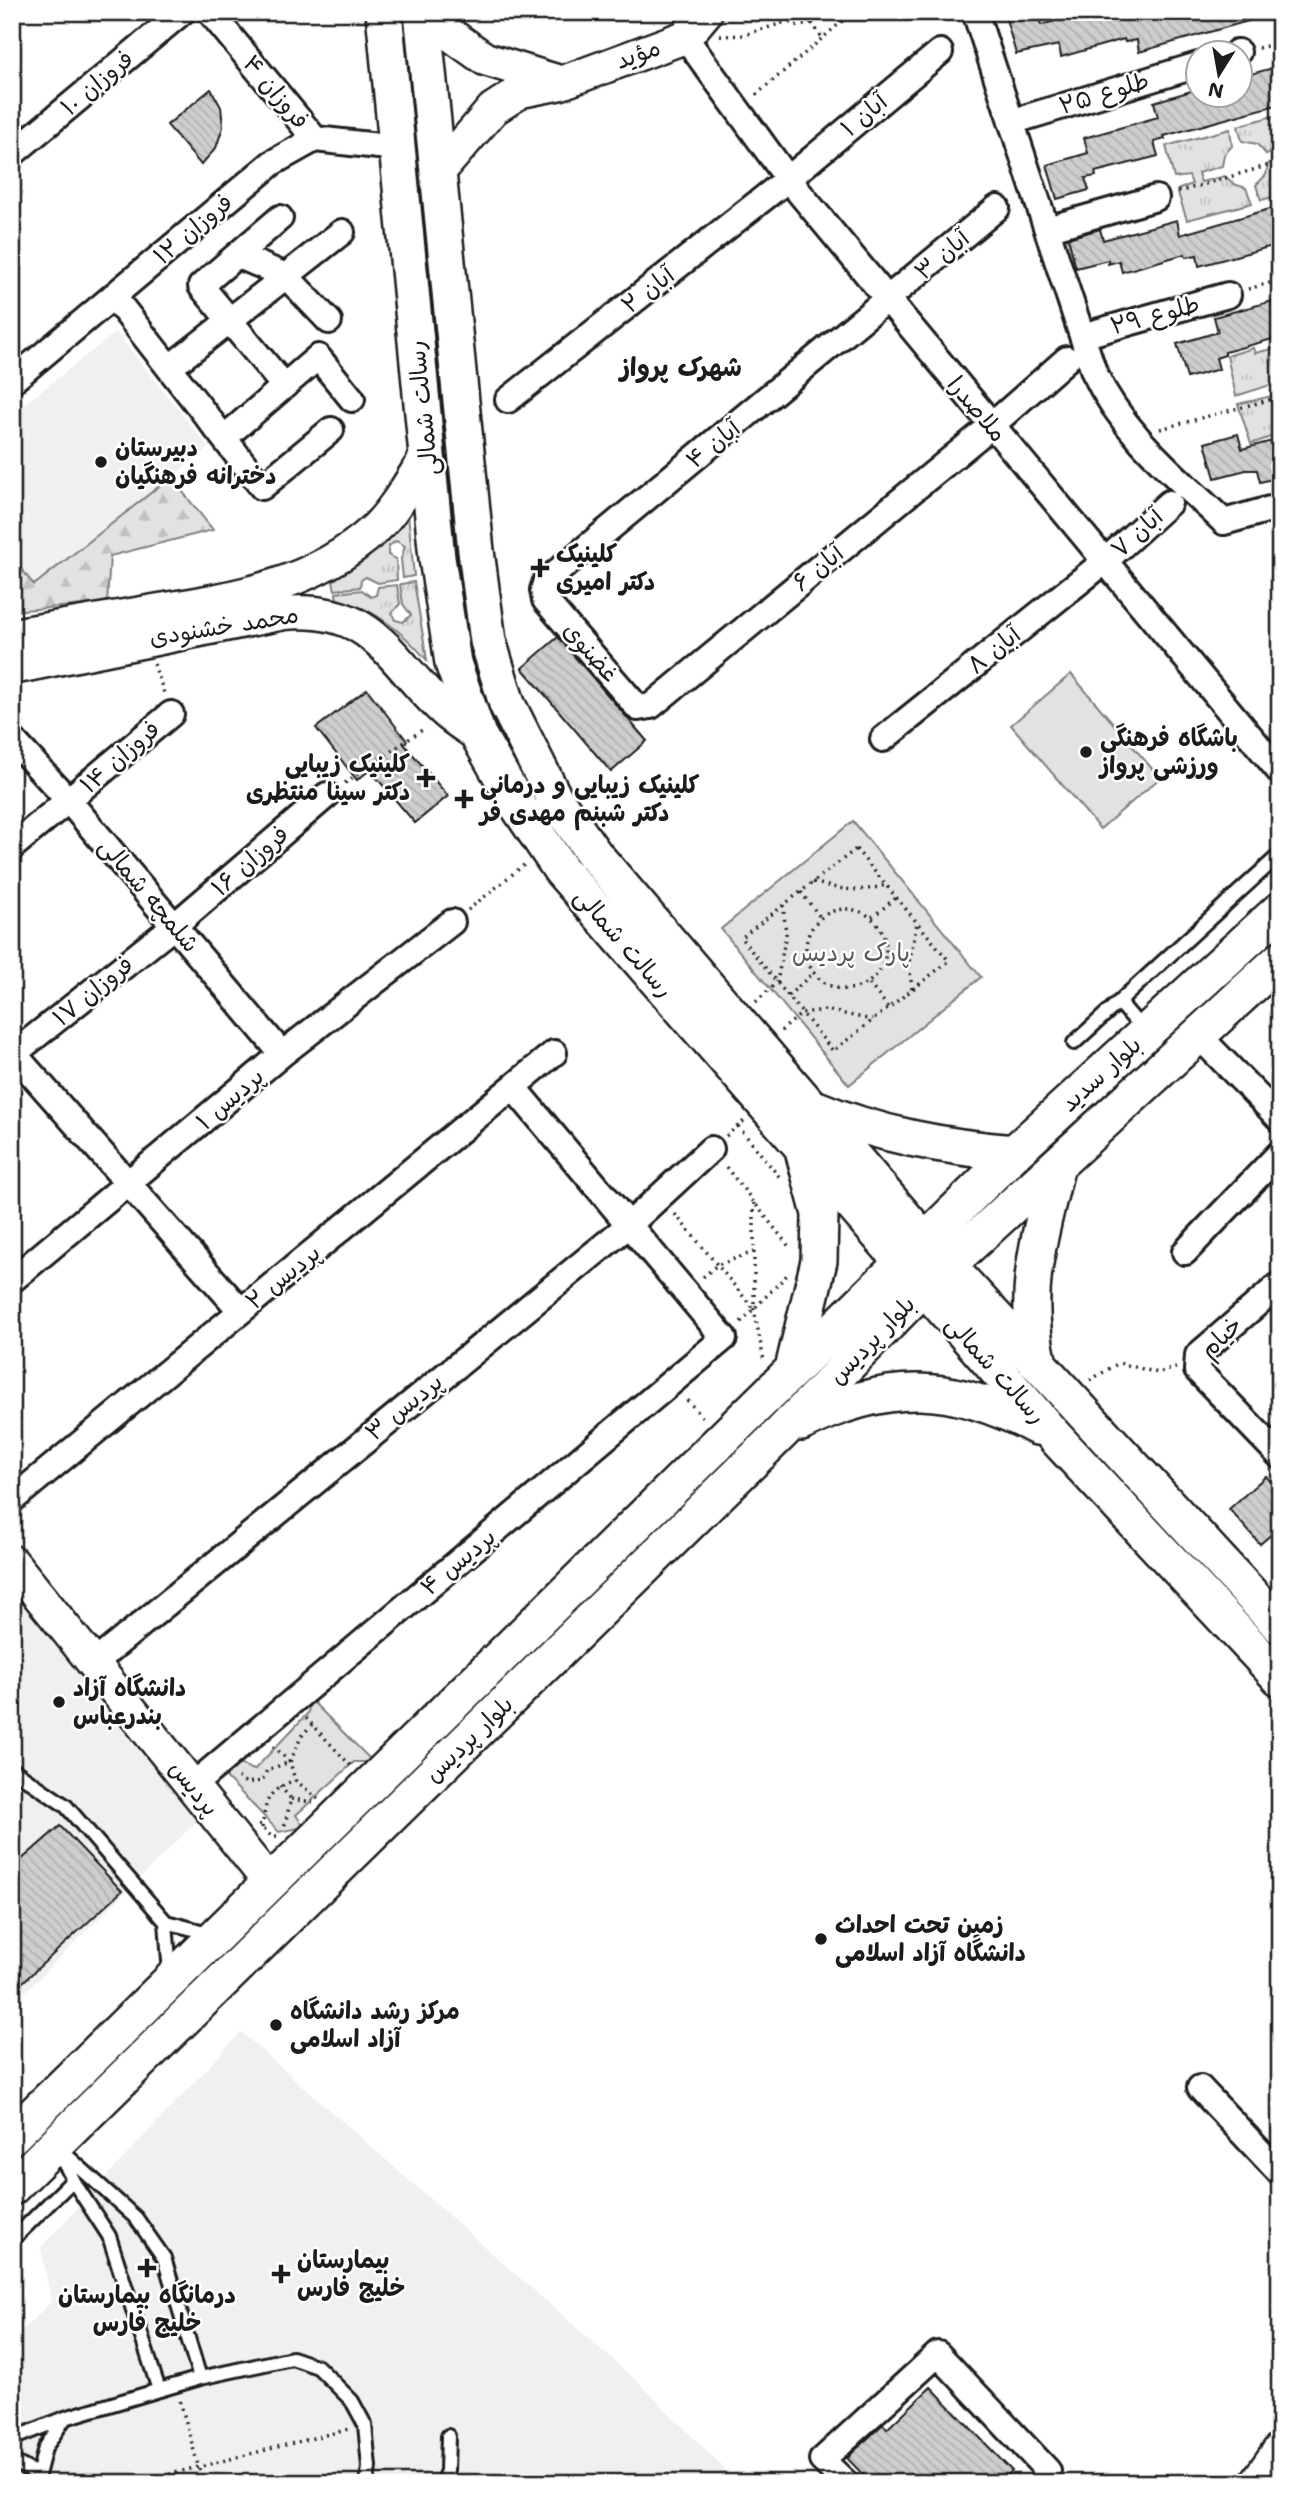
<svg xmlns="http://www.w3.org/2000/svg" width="1292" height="2495" viewBox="0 0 1292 2495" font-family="'Shantell Sans','Playpen Sans Arabic',sans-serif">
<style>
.built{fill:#f0f0f0}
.grass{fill:url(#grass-tufts);stroke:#7f7f7f;stroke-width:2}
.forest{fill:url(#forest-firs);stroke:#7f7f7f;stroke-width:2}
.park{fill:#e2e2e2;stroke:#7f7f7f;stroke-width:2}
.building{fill:url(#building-back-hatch);stroke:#1c1c1c;stroke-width:2}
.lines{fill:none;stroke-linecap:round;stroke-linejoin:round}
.service-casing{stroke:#1c1c1c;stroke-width:18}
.minor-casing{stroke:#1c1c1c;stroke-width:30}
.tertiary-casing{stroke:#1c1c1c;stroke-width:37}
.secondary-casing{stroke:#1c1c1c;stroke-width:40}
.path{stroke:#1c1c1c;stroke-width:3.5;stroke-dasharray:2 5;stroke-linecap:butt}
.service{stroke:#fff;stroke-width:12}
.minor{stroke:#fff;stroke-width:24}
.tertiary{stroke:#fff;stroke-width:32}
.secondary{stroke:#fff;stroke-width:35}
.poi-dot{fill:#1c1c1c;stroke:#fff;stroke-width:2.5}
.labels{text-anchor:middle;stroke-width:5;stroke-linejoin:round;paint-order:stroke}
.street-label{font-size:24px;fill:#1c1c1c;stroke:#fff}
.poi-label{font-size:24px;font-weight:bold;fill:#1c1c1c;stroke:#fff;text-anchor:start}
.park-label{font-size:24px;fill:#575757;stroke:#fff}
.neighbourhood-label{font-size:26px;font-weight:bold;fill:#1c1c1c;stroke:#fff}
</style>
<defs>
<pattern id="grass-tufts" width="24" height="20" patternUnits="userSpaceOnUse" patternTransform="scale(1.75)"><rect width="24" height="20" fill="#e2e2e2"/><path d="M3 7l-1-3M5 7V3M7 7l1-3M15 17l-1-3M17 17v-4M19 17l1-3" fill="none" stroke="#c1c1c1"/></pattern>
<pattern id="forest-firs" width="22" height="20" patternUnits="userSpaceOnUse" patternTransform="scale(1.75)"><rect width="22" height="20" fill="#e2e2e2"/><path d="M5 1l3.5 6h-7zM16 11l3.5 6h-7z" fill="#c1c1c1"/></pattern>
<pattern id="building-back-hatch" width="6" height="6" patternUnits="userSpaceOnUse" patternTransform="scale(1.75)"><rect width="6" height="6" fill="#cecece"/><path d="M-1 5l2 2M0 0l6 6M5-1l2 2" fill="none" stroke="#b0b0b0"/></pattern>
</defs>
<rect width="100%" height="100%" fill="#fff"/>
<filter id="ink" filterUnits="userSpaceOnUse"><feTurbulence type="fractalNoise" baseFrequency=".0143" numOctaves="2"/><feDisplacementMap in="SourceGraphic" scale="14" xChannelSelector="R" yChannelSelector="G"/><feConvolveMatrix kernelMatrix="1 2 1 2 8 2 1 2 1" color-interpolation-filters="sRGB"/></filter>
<g filter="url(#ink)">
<path class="built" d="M116,332l93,116 -175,137 -22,-27v-144z
M12,1586l188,232 -188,187z
M241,2032l398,351 84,84 7,16h-718v-143l39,-38 -10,-55z"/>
<path class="grass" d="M1280,114v36l-14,4 -9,-10 -15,-3 -4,-15z
M1230,129l2,17 -8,9 -2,11 -24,7 3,9 24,-6 9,8 12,4 6,15 -65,17 -10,-30 15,-6 -3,-8 -15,2 -8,-32z
M1280,160v35l-19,5 -5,-15 10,-10 2,-11z
M1280,347v35l-44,14 -9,-40 26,-8 2,5z
M1280,394v34l-5,2 1,5 -25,9 -13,-40z
M408,514l6,62 -11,2 -2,-19 4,-13 -9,-5 -7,5 -1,9 8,4 1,21 -19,3 -12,-6 -5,3 -1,7 -25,3 -2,-9 33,-26z
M414,582l13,78c-20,-23 -57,-58 -90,-57l-1,-10 26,-3 9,7 5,-2 2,-8 19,-2 3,19 -8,9 3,7 8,2 8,-7 -8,-11 -3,-20z"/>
<path class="forest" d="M171,477l42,53 -103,26 -3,47 -95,8v-53l22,27z"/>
<path class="park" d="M1071,674l89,104 -60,51 -89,-104z
M853,821l128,156 -132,108 -128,-156z
M310,1699l63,63h-19l-58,53 8,12 -25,5 -55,-57 10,-13 20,8 54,-57z"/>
<path class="building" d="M1030,12h7l4,13 45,-13h31l2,8 26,-8h114v6l-120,34 -2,-12 -12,2 -1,-3 -63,18 -2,-12 -43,9 -10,-35z
M1280,66v38l-116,32 1,3 -11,3 4,14 -63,16 1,4 -11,2 4,12 -32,9 -10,-34 41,-12 -4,-15 74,-21 -4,-15 44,-13v5h42v-17z
M211,89l10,18 2,20 -7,21 -15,17 -34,-40z
M1280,206v38l-81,22 -2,-11 -11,2 -1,-3 -63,18 -3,-11 -11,3v-4l-32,8 -8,-30 32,-9 3,11 74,-20 3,15z
M1280,299v38l-55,15v3l-9,3 3,11 -32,9 -10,-34 41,-12 -4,-15z
M1238,434l4,15 38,-10v38l-20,5 -3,-12h-11l-31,8 -10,-35z
M558,637l89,104 -36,31 -89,-104z
M367,689l40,52 -3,3 44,52 -33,27 -45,-53 -13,10 -41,-52z
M1266,1476l14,16v35l-20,17 -31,-35z
M60,1826l62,65 -110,101v-124z
M931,2387l81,84 -12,12h-129l-24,-25 36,-34 4,5z"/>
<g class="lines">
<g class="service-casing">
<path id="service" d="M1119,1002l25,29
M1074,1043l201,-184 5,-1
M12,1769l54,37 100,116 46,12
M166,1922l4,52
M12,2240l61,-60
M159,2390l-50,-154 -32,-49 -22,-42 81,73 28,40 36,120
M12,2439l53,-21
M12,2461l25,13
M36,2483l9,-35 20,-30 135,-40 92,-20 26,9 34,34 13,24 4,42 -2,16
M442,2483l5,-12 1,-35"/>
</g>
<g class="minor-casing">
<path id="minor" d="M210,12l105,127
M975,12l119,360c29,62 82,104 130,150l46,-13
M685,37l103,142 492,593
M1237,52h1
M1011,122l187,-57
M12,154l170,-142
M997,208l-451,373 -3,9 2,10 93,108 13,-2 340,-280 76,-67
M280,218l-79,68 83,100
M1047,229l109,-31
M239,256l47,20 43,45
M113,296l149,191 69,-57
M1082,336l146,-41
M169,368l173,-136
M12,381l260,-218 43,-24 82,9
M508,400l280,-221 152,-127
M224,438l94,-81 34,42
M12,739l57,62 213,253
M883,739l221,-177 65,-59
M12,847l159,-133
M1197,1034l83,85
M14,1054l227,257
M12,1055l162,-129 153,-131
M1185,1252l95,-99
M12,1280l270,-226 170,-132
M1280,1284l-82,71 -1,15 83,86
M12,1500l542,-447
M94,1663l536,-439 81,-75
M192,1786l532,-448 -211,-251
M1200,2088l80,85
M846,2483l-24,-23 116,-106 110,117 -7,12"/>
</g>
<g class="tertiary-casing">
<path id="tertiary" d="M423,15l62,44 71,22
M437,174l56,-65 28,-18 40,-8 124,-46 21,-25
M12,635c48,-8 95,-16 142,-24 80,-13 159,-25 221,-82 21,-20 36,-49 52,-73
M12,668l272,-55c93,-8 106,50 163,100 9,8 21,15 31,22
M12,1562l258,321
M1256,2483l24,-34"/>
</g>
<g class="secondary-casing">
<path id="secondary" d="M384,12l53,546 16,105 25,72 42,74 41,61 494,567 225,241
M422,12l54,539 12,90 19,63 46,92 41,58 331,387 355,385
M814,1108c65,27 130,39 200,45
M1039,1364c-18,-74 1,-127 18,-199
M793,1369l26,-108 1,-47 -16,-60
M801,1423c87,-43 150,-41 236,4
M12,2136l1002,-983 266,-243
M12,2187l770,-755 141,-144 357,-328"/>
</g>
<path class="path" d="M780,12c12,20 29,16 42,0
M812,23l11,16
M720,36l24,-1 42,-13
M1258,48l22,-5
M756,95l97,-83
M1178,192l102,-30
M1248,289l32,-9
M1160,429l120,-32
M154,664l10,29
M345,783l80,-55
M856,849l93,112 -116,90 -92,-113z
M813,882c27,8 46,11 73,3
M801,892l19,25
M806 949a40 40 0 1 1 80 0a40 40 0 1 1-80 0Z
M468,910l57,-46
M872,917l24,-19
M869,984l20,24
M912,989l-3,-26 8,-40
M788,996l26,-24
M756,1002l21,-20 9,-48 -3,-29
M781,1031l21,-18 24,-3 46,10
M738,1126l43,53
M726,1136l18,-15
M726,1167l65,82
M754,1203v106l10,52
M675,1214l78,94
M703,1277l14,-12 37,-13
M741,1322l46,-47
M1090,1380l29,-17 39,10 18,-5
M687,1400l18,20
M306,1718l45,48
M312,1724l-11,13 -11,25 5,18 23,19
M238,1777l8,6 16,-2 5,-11 23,-8 -18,-16
M280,1786l11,13 -7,29
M291,1799l22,3
M259,1824l12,12h7
M262,1828c4,-29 5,-37 33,-48
M180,2401l23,82
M135,2483l214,-54"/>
<use href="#service" class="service"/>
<use href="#minor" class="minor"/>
<use href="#tertiary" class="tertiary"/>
<use href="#secondary" class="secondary"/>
</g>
</g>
<g class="poi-dot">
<circle cx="101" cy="462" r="7"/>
<path d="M536.5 557.5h7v7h7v7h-7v7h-7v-7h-7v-7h7z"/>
<circle cx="1086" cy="752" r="7"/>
<path d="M422.5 767.5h7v7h7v7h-7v7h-7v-7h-7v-7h7z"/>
<path d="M460.5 788.5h7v7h7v7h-7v7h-7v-7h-7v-7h7z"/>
<circle cx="59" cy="1702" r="7"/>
<circle cx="821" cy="1939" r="7"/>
<circle cx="276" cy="2025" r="7"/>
<path d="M143.5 2257.5h7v7h7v7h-7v7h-7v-7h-7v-7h7z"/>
<path d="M277.5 2263.5h7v7h7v7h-7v7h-7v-7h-7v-7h7z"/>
</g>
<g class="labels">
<g class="street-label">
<text transform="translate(638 54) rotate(-20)" y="8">مؤید</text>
<text transform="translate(97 83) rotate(-40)" y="8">فروزان ۱۰</text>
<text transform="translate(276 92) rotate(50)" y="8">فروزان ۴</text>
<text transform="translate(1104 93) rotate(-17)" y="8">طلوع ۲۵</text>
<text transform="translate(864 115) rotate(-40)" y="8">آبان ۱</text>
<text transform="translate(193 229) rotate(-40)" y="8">فروزان ۱۲</text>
<text transform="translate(942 255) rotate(-40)" y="8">آبان ۳</text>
<text transform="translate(648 290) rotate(-38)" y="8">آبان ۲</text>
<text transform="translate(1155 315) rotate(-15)" y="8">طلوع ۲۹</text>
<text transform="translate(423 408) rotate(-96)" y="8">رسالت شمالی</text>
<text transform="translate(977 409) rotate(50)" y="8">ملاصدرا</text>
<text transform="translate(713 444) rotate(-39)" y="8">آبان ۴</text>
<text transform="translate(1137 533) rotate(-42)" y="8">آبان ۷</text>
<text transform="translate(818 568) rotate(-39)" y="8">آبان ۶</text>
<text transform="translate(224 626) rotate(-9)" y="8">محمد خشنودی</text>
<text transform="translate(994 650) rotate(-39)" y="8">آبان ۸</text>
<text transform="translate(591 652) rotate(49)" y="8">غضنوی</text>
<text transform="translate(120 757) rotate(-41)" y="8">فروزان ۱۴</text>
<text transform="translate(250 861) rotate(-41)" y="8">فروزان ۱۶</text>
<text transform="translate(149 895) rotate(50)" y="8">شلمچه شمالی</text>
<text transform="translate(624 943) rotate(49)" y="8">رسالت شمالی</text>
<text transform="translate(93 991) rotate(-39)" y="8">فروزان ۱۷</text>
<text transform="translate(1101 1074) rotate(-42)" y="8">بلوار سدید</text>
<text transform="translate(230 1099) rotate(-41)" y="8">پردیس ۱</text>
<text transform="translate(283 1277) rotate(-39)" y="8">پردیس ۲</text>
<text transform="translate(1221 1337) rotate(-44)" y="8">خیام</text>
<text transform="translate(872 1340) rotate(-46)" y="8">بلوار پردیس</text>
<text transform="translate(996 1370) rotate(48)" y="8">رسالت شمالی</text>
<text transform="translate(404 1407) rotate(-39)" y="8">پردیس ۳</text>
<text transform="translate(458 1562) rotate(-40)" y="8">پردیس ۴</text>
<text transform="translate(469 1739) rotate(-44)" y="8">بلوار پردیس</text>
<text transform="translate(194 1788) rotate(51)" y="8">پردیس</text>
</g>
<g class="poi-label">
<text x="115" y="456">دبیرستان<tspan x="115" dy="28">دخترانه فرهنگیان</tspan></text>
<text x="556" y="562">کلینیک<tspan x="556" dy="28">دکتر امیری</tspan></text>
<text x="1100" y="746">باشگاه فرهنگی<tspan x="1100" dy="28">ورزشی پرواز</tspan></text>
<text x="410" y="772" text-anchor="end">کلینیک زیبایی<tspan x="410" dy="28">دکتر سینا منتظری</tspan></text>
<text x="480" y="793">کلینیک زیبایی و درمانی<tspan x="480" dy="28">دکتر شبنم مهدی فر</tspan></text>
<text x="73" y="1696">دانشگاه آزاد<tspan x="73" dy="28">بندرعباس</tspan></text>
<text x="835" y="1933">زمین تحت احداث<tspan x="835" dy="28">دانشگاه آزاد اسلامی</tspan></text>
<text x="290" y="2019">مرکز رشد دانشگاه<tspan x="290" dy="28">آزاد اسلامی</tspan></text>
<text x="297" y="2268">بیمارستان<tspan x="297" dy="28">خلیج فارس</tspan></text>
<text x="147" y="2303" text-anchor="middle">درمانگاه بیمارستان<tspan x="147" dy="28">خلیج فارس</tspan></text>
</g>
<g class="park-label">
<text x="851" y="961">پارک پردیس</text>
</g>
<g class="neighbourhood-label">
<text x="681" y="376">شهرک پرواز</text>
</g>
</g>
<rect width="1292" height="2495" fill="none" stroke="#fff" stroke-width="42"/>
<rect x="21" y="21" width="1250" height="2453" fill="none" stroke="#1c1c1c" stroke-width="2.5" filter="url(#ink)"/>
<g transform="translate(1219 74) rotate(191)"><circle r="33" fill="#ffffff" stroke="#a4a4a4" stroke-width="2"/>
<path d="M0-5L12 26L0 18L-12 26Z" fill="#1c1c1c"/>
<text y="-10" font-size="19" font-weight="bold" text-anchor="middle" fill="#1c1c1c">N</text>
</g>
</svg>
